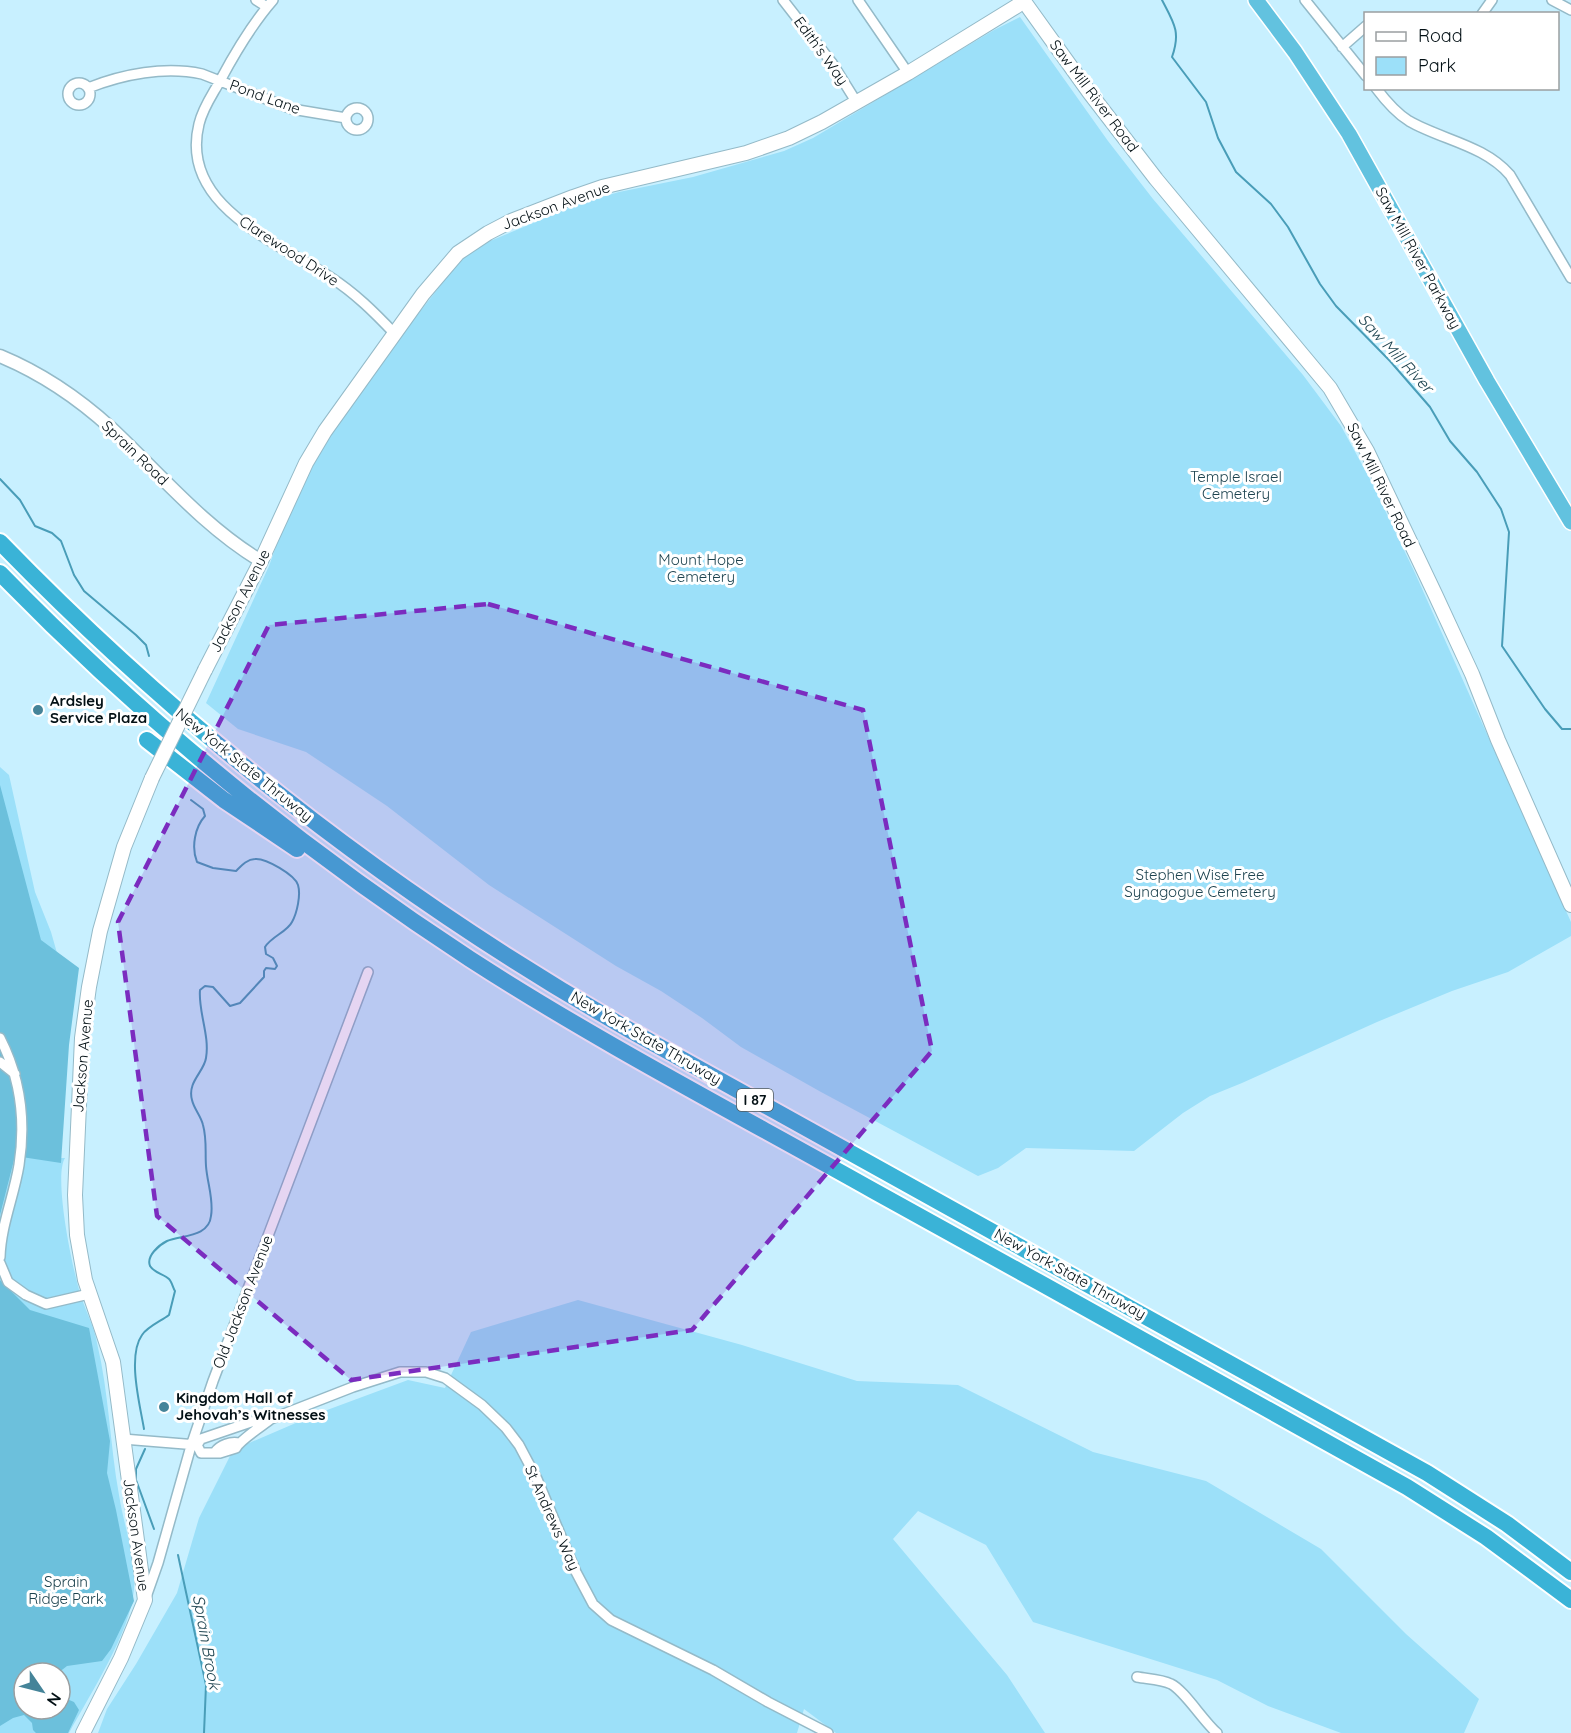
<svg xmlns="http://www.w3.org/2000/svg" width="1571" height="1733" viewBox="0 0 1571 1733" font-family="Quicksand,sans-serif">
<style>
.green{fill:#9ce0f9;fill-rule:evenodd}
.forest{fill:#6cc0dc}
.lines{fill:none;stroke-linecap:round;stroke-linejoin:round}
.stream{stroke:#499db8;stroke-width:2}
.minor-casing{stroke:#94bac8;stroke-width:12}
.tertiary-casing{stroke:#94bac8;stroke-width:15}
.secondary-casing{stroke:#94bac8;stroke-width:16}
.trunk-casing{stroke:#fff;stroke-width:18}
.motorway-casing{stroke:#fff;stroke-width:20}
.minor{stroke:#fff;stroke-width:9}
.tertiary{stroke:#fff;stroke-width:12}
.secondary{stroke:#fff;stroke-width:14}
.trunk{stroke:#62c2df;stroke-width:15}
.motorway{stroke:#3ab3d7;stroke-width:16}
.secondary-bridge-casing{stroke:#94bac8;stroke-width:16;stroke-linecap:butt}
.secondary-bridge{stroke:#fff;stroke-width:14}
.marked{fill:#7b2cbf;fill-opacity:0.2;stroke:#7b2cbf;stroke-width:4.5;stroke-dasharray:12 8;stroke-linejoin:round}
.poi-dot{fill:#458499;stroke:#fff;stroke-width:2}
.labels{text-anchor:middle;stroke-width:6;stroke-linejoin:round;paint-order:stroke}
.shield{fill:#fff;stroke:#4f585b;stroke-width:1.5}
.shield-label{font-size:14px;font-weight:bold;fill:#031015}
.street-label{font-size:15px;fill:#031015;stroke:#fff}
.park-label{font-size:15px;fill:#1d434f;stroke:#fff}
.poi-label{font-size:15px;font-weight:bold;fill:#031015;stroke:#fff;text-anchor:start}
.water-label{font-size:16px;font-style:italic;fill:#204652;stroke:#fff}
</style>
<rect width="100%" height="100%" fill="#c8f0ff"/>
<path class="green" d="M1020,17l88,124 45,58 150,176 38,51 30,55 44,92 156,349v14l-63,36 -56,19 -75,31 -135,61 -32,13 -27,17 -49,38 -108,-3 -28,20 -20,8 -157,-84 -80,-45 -39,-29 -41,-27 -45,-25 -127,-81 -102,-79 -81,-54 -68,-23 -32,-26 63,-137 20,-56 41,-83 124,-159 11,-11 25,-16 91,-38 38,-11 74,-15 91,-26 29,-13 181,-108z
M0,767l9,8 26,117 16,40 6,21 -16,205h24c-12,19 8,114 16,138 5,16 13,30 16,47 12,50 13,102 22,152 5,32 17,61 15,94 -3,43 -44,105 -65,144h-69zM24,1673h36v36h-36z
M578,1300l164,45 115,36 101,4 135,67 113,29 115,68 85,85 73,65 -15,34h-123l-73,-27 -51,-26 -184,-58 -47,-77 -68,-34 -25,28 114,136 38,58h-209l-32,-24 -7,24h-699l9,-24 29,-45 41,-71 22,-75 34,-68 86,-37 89,-33 37,8 26,-56z"/>
<path class="forest" d="M0,785l41,155 38,28 -10,77 -8,118 -46,-7 -15,59z
M0,1280l30,30 59,18 21,113 -3,32 9,37 18,91 -23,48 -9,12 -35,5 -9,7h-34v36h36v-13l14,6 5,8 -11,23h-32l-3,-3 -1,-7 -8,-8 -11,3 -13,8z"/>
<g class="lines">
<path class="stream" d="M1162,0c12,23 19,32 10,57l34,45 12,36 18,34 35,32 17,23 32,57 16,22 54,55 40,46 20,34 27,31 24,37 8,23 -7,114 43,63 17,20h9
M0,479l20,21 15,26 17,7 9,8 13,34 10,16 52,44 10,10 3,11
M144,1429c-4,-24 -17,-73 -2,-94 5,-8 19,-14 27,-20l6,-24c-2,-3 -3,-9 -6,-12 -5,-5 -15,-6 -19,-13 -4,-10 9,-21 17,-25 15,-6 42,-4 44,-25 3,-16 -4,-34 -5,-50 -1,-14 1,-27 -3,-41 -2,-9 -9,-16 -11,-25 -5,-18 12,-28 14,-42 4,-22 -8,-47 -6,-68l5,-4 8,1 17,19 10,-3 24,-26v-6l2,-3 9,1 2,-3 -4,-8 -7,-4 -1,-7c7,-11 22,-15 27,-25 5,-9 9,-27 6,-37 -3,-10 -32,-27 -43,-26 -8,0 -14,7 -19,12l-23,-3 -16,-6c-6,-15 -2,-35 8,-46l-2,-7 -12,-9
M145,1449l-9,20v11l18,49
M178,1555l28,130 -2,48"/>
<g class="minor-casing">
<path id="minor" d="M256,0l11,7
M273,0c-21,24 -37,51 -52,79 -8,15 -18,28 -22,45 -20,81 76,117 131,153 25,16 44,35 65,57
M783,0l49,63 25,40
M858,0l50,73
M1305,0l61,76
M1552,0l19,10
M1482,14l10,-14
M1342,47l24,-21
M68 94a11 11 0 1 1 22 0a11 11 0 1 1-22 0Z
M88,88c35,-14 77,-22 114,-14l90,35 54,9
M1376,88c9,12 20,25 33,33 33,19 75,24 101,54l61,103
M346 119a11 11 0 1 1 22 0a11 11 0 1 1-22 0Z
M0,1038c21,41 26,82 19,127 -5,31 -18,60 -19,92
M0,1062l15,12
M0,1263l8,19 18,13 20,9 43,-10
M123,1439l74,6 4,-6 50,-17 20,-3 82,-32 47,-15h26l19,6 37,27 24,23 13,17 18,34 39,93 17,32 18,16 102,50 55,32 60,31
M197,1445l4,8h19l16,-5c4,-8 26,-22 35,-29
M215,1452c5,-7 16,-11 24,-9
M146,1597l12,-34 33,-117 22,-65 155,-409
M1137,1677c11,2 24,2 34,7 13,6 32,37 46,49"/>
</g>
<g class="tertiary-casing">
<path id="tertiary" d="M0,356c41,17 78,42 111,72 49,46 92,98 150,133"/>
</g>
<g class="secondary-casing">
<path id="secondary" d="M1023,0l66,92 67,87 174,209 37,63 68,143 37,80 26,66 73,165
M205,670l56,-109 45,-98 19,-32 98,-137 35,-41 30,-20 23,-12 62,-24 29,-10 144,-34 43,-15 33,-16 86,-49 109,-67 5,-6
M83,1733l38,-75 24,-58 -32,-238 -28,-82 -8,-45 -2,-40 7,-157 7,-51 11,-56 24,-84 28,-69"/>
</g>
<g class="trunk-casing">
<path id="trunk" d="M1256,0l39,52 54,82 138,247 84,141"/>
</g>
<g class="motorway-casing">
<path id="motorway" d="M0,542c187,193 399,357 633,490l794,441 80,51 64,48
M0,573c142,146 300,275 470,386 130,84 269,156 404,232 178,98 355,197 533,296l79,50 85,63
M147,740l77,60 73,49"/>
</g>
<use href="#minor" class="minor"/>
<use href="#tertiary" class="tertiary"/>
<use href="#secondary" class="secondary"/>
<use href="#trunk" class="trunk"/>
<use href="#motorway" class="motorway"/>
<g class="secondary-bridge-casing">
<path id="secondary-bridge" d="M152,778l53,-108"/>
</g>
<use href="#secondary-bridge" class="secondary-bridge"/>
</g>
<path class="marked" d="M488,604l375,106 69,341 -240,279 -341,50 -194,-164 -39,-294 151,-297z"/>
<g class="poi-dot">
<circle cx="38" cy="710" r="6"/>
<circle cx="164" cy="1407" r="6"/>
</g>
<g class="labels">
<rect class="shield" x="737" y="1089" width="36" height="22" rx="4.5"/>
<g class="shield-label">
<text x="755" y="1105">I 87</text>
</g>
<g class="street-label">
<text transform="translate(821 51) rotate(54)" y="5">Edith's Way</text>
<text transform="translate(1094 96) rotate(53)" y="5">Saw Mill River Road</text>
<text transform="translate(265 97) rotate(20)" y="5">Pond Lane</text>
<text transform="translate(556 206) rotate(-20)" y="5">Jackson Avenue</text>
<text transform="translate(289 251) rotate(33)" y="5">Clarewood Drive</text>
<text transform="translate(1418 258) rotate(61)" y="5">Saw Mill River Parkway</text>
<text transform="translate(135 453) rotate(44)" y="5">Sprain Road</text>
<text transform="translate(1381 485) rotate(64)" y="5">Saw Mill River Road</text>
<text transform="translate(240 601) rotate(-63)" y="5">Jackson Avenue</text>
<text transform="translate(244 765) rotate(39)" y="5">New York State Thruway</text>
<text transform="translate(646 1038) rotate(30)" y="5">New York State Thruway</text>
<text transform="translate(83 1056) rotate(-85)" y="5">Jackson Avenue</text>
<text transform="translate(1070 1274) rotate(29)" y="5">New York State Thruway</text>
<text transform="translate(243 1302) rotate(-69)" y="5">Old Jackson Avenue</text>
<text transform="translate(552 1518) rotate(66)" y="5">St Andrews Way</text>
<text transform="translate(136 1535) rotate(82)" y="5">Jackson Avenue</text>
</g>
<g class="park-label">
<text x="1236" y="482">Temple Israel<tspan x="1236" dy="17">Cemetery</tspan></text>
<text x="701" y="565">Mount Hope<tspan x="701" dy="17">Cemetery</tspan></text>
<text x="1200" y="880">Stephen Wise Free<tspan x="1200" dy="17">Synagogue Cemetery</tspan></text>
<text x="66" y="1587">Sprain<tspan x="66" dy="17">Ridge Park</tspan></text>
</g>
<g class="poi-label">
<text x="50" y="706">Ardsley<tspan x="50" dy="17">Service Plaza</tspan></text>
<text x="176" y="1403">Kingdom Hall of<tspan x="176" dy="17">Jehovah’s Witnesses</tspan></text>
</g>
<g class="water-label">
<text transform="translate(1396 353) rotate(47)" y="6">Saw Mill River</text>
<text transform="translate(207 1642) rotate(80)" y="6">Sprain Brook</text>
</g>
</g>
<rect x="1364" y="12" width="195" height="78" fill="#ffffff" stroke="#9a9fa1" stroke-width="1.5"/>
<rect x="1376" y="32" width="30" height="9" fill="#ffffff" stroke="#9a9fa1" stroke-width="1.5"/>
<text x="1418" y="42" font-size="18" fill="#031015">Road</text>
<rect x="1376" y="57" width="30" height="18" fill="#9ce0f9" stroke="#9a9fa1" stroke-width="1.5"/>
<text x="1418" y="72" font-size="18" fill="#031015">Park</text>
<g transform="translate(42 1691) rotate(125)"><circle r="28" fill="#ffffff" stroke="#9a9fa1" stroke-width="1.5"/>
<path d="M0-4.5L10 22L0 15L-10 22Z" fill="#458499"/>
<text y="-9" font-size="16" font-weight="bold" text-anchor="middle" fill="#031015">N</text>
</g>
</svg>
